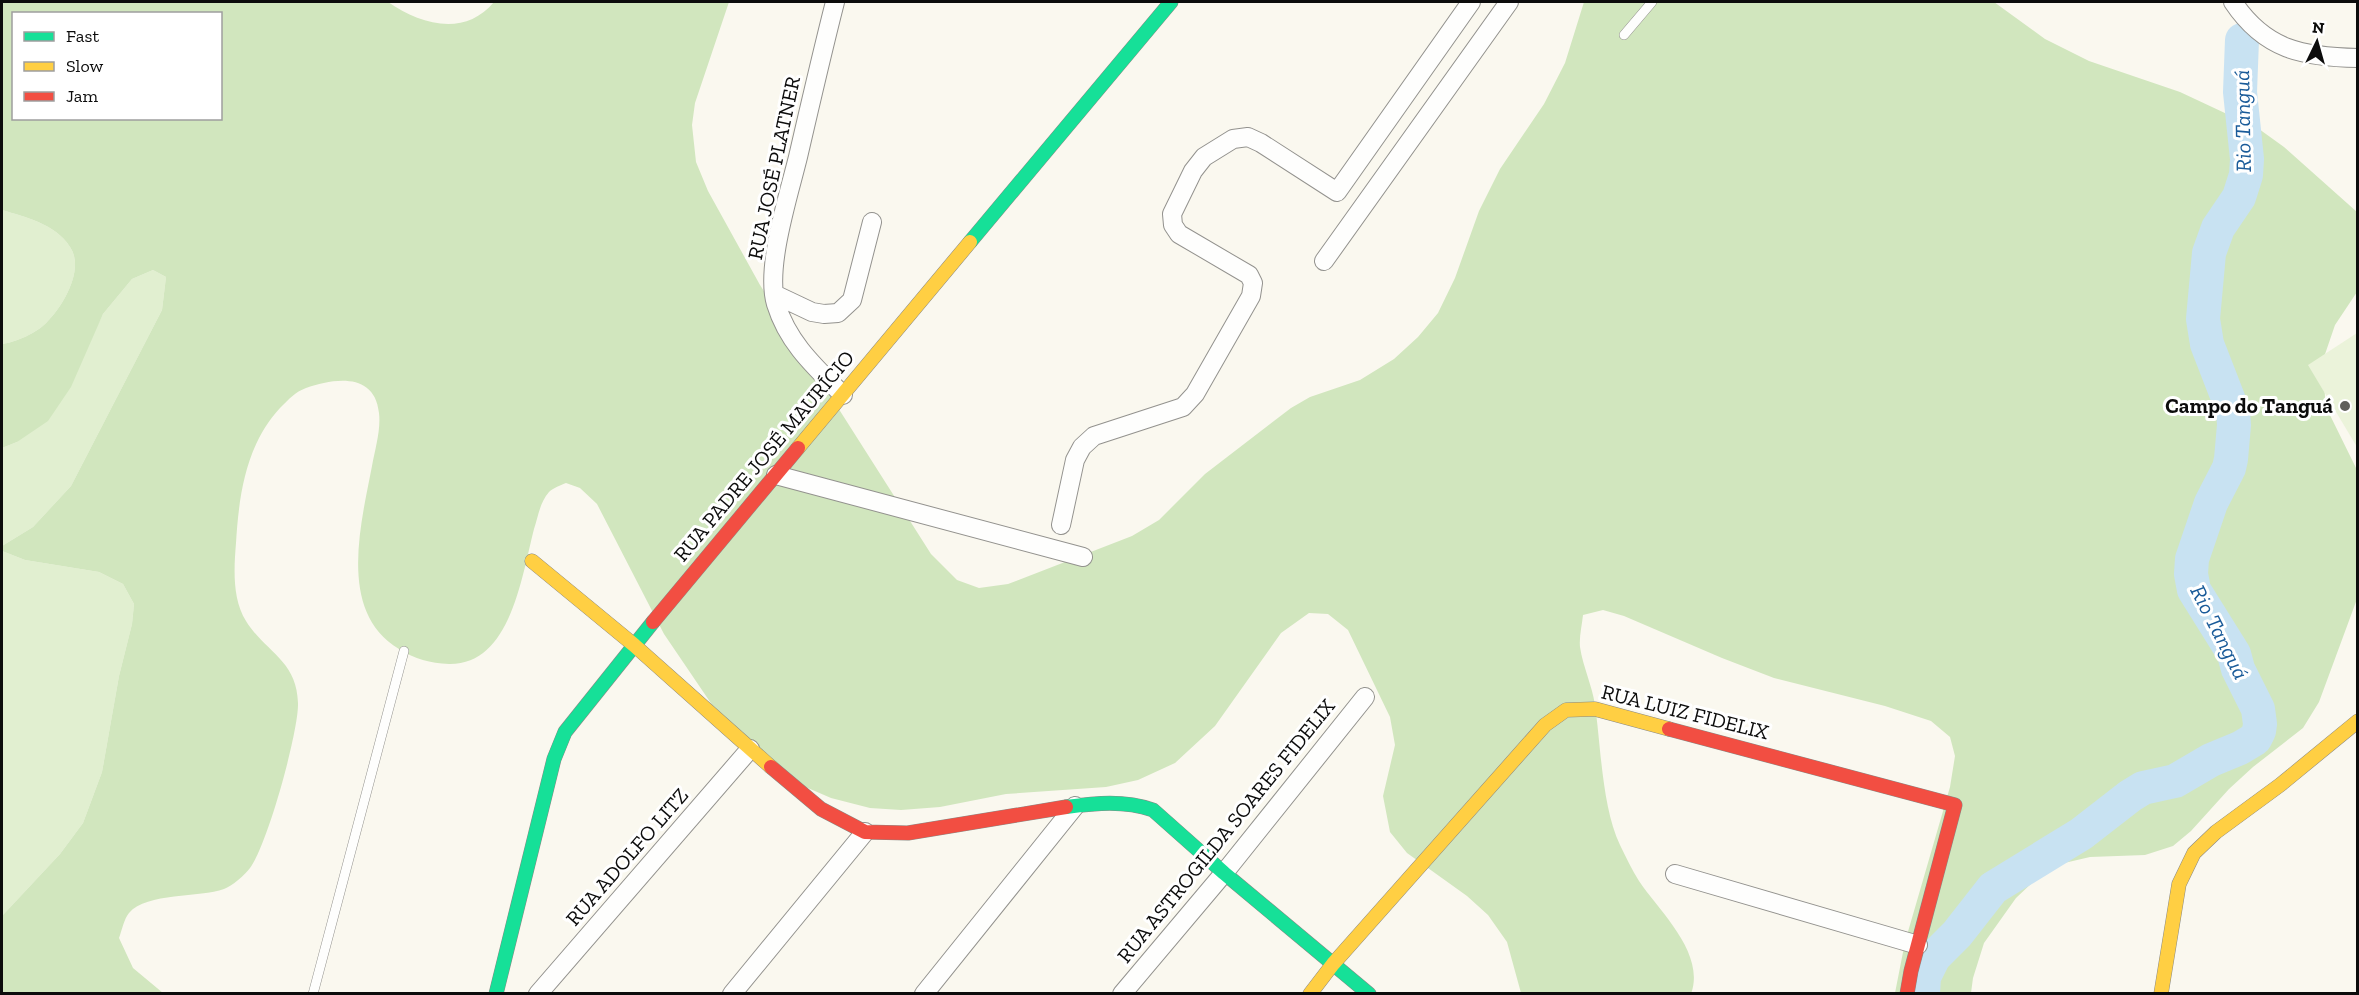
<svg xmlns="http://www.w3.org/2000/svg" width="2359" height="995" viewBox="0 0 2359 995" font-family="'Zilla Slab',serif">
<style>
.green{fill:#e1efd0}
.forest{fill:#d1e6be;fill-rule:evenodd}
.pitch{fill:#ebf3da}
.lines{fill:none;stroke-linecap:round;stroke-linejoin:round}
.river{stroke:#c8e2f2;stroke-width:34}
.lane-casing{stroke:#93928e;stroke-width:10}
.street-casing{stroke:#93928e;stroke-width:20}
.fast-casing{stroke:#8a8985;stroke-width:15}
.slow-casing{stroke:#8a8985;stroke-width:15}
.jam-casing{stroke:#8a8985;stroke-width:15}
.lane{stroke:#fefefd;stroke-width:9}
.street{stroke:#fefefd;stroke-width:18}
.fast{stroke:#16e098;stroke-width:14}
.slow{stroke:#ffcf43;stroke-width:14}
.jam{stroke:#f24e42;stroke-width:14}
.poi-dot{fill:#5f5f5b;stroke:#fff;stroke-width:2}
.labels{text-anchor:middle;stroke-width:6;stroke-linejoin:round;paint-order:stroke}
.street-label{font-size:21px;fill:#0c0c0c;stroke:#fff}
.poi-label{font-size:21px;font-weight:bold;fill:#0c0c0c;stroke:#fff;text-anchor:end}
.water-label{font-size:22px;font-style:italic;fill:#1a5b99;stroke:#fff}
</style>
<rect width="100%" height="100%" fill="#faf8ef"/>
<path class="green" d="M2,210c23,7 54,14 68,37 15,22 -7,59 -23,75 -10,11 -31,20 -45,22z
M153,270l13,7 -4,33 -91,176 -38,41 -31,19v-98l15,-6 69,-94 17,-34 29,-35z
M2,551l23,9 74,12 24,12 11,20 -2,20 -13,52 -17,96 -19,51 -23,31 -58,62z"/>
<path class="forest" d="M2,2h386c33,23 77,35 106,0h235l-34,101 -3,22 4,37 12,29 52,94 171,269 26,26 22,8 29,-4 124,-48 27,-16 46,-46 86,-66 19,-11 50,-17 34,-21 24,-22 20,-24 17,-35 24,-67 21,-42 44,-65 21,-41 19,-61h410l51,37 44,22 91,31 79,37 25,18 73,65v80l-22,33 -13,38 4,44 31,63v129l-38,103 -16,26 -50,39 -24,22 -38,42 -18,15 -28,9 -55,2 -30,7 -26,17 -18,17 -32,45 -11,35 -2,15h-76l10,-51 45,-155 5,-31 -5,-19 -19,-16 -46,-15 -111,-28 -52,-20 -98,-42 -21,-6 -20,5c-1,10 -4,22 -3,32 3,20 12,38 15,58 6,42 7,102 25,140 6,12 12,25 19,36 20,30 67,72 52,113l-170,-1 -14,-51 -19,-27 -21,-19 -60,-43 -17,-21 -7,-36 12,-51 -5,-28 -42,-87 -20,-16 -19,-1 -28,20 -66,93 -40,37 -37,17 -32,7 -100,7 -66,13 -39,3 -31,-2 -39,-10 -30,-13 -78,-64 -59,-87 -67,-130 -17,-16 -14,-5c-5,2 -13,5 -17,9 -9,10 -11,25 -15,37 -12,46 -23,136 -85,135 -19,-1 -34,-5 -50,-15 -62,-37 -38,-125 -27,-183 3,-17 9,-36 7,-53 -4,-41 -45,-35 -73,-25 -11,4 -17,11 -26,20 -34,37 -41,86 -44,135 -2,25 -4,56 10,78 19,31 51,39 52,82 1,28 -31,143 -48,165 -5,7 -18,18 -26,21 -24,9 -77,3 -95,24 -5,6 -7,17 -10,25l14,30 30,25h-161v-77l58,-62 23,-31 19,-51 17,-96 13,-52 2,-20 -11,-20 -24,-12 -74,-12 -23,-9v-5l31,-19 38,-41 91,-176 4,-33 -13,-7 -21,9 -29,35 -32,73 -23,34 -31,21 -15,6v-104c14,-2 35,-11 45,-22 16,-16 38,-53 23,-75 -14,-23 -45,-30 -68,-37zM14,14h206v104h-206z"/>
<path class="pitch" d="M2357,333v114l-49,-82z"/>
<g class="lines">
<path class="river" d="M1923,994l1,-17 10,-20 23,-23 36,-46 88,-54 49,-38 13,-8 32,-7 36,-21 29,-12 15,-9 4,-8 1,-7 -2,-15 -20,-40 -4,-15 -40,-64 -3,-16 1,-15 19,-56 18,-35 2,-9 3,-34 -1,-14 -26,-67 -4,-25 6,-66 9,-25 21,-31 7,-22 1,-16 -7,-67 2,-52"/>
<g class="lane-casing">
<path id="lane" d="M1624,35l28,-33
M313,994l91,-343"/>
</g>
<g class="street-casing">
<path id="street" d="M835,2c-13,51 -25,103 -37,155 -9,37 -33,111 -22,147 12,39 39,63 67,91
M2233,2c32,48 70,55 125,56
M1324,261l185,-259
M774,294l38,18 12,2 14,-1 14,-13 20,-78
M776,475l307,82
M1061,525l14,-65 7,-13 12,-11 89,-29 12,-13 56,-98 2,-13 -4,-8 -70,-41 -6,-9 -1,-11 21,-43 11,-14 29,-18 15,-2 13,6 76,49 134,-190
M1675,874l243,71
M538,994l212,-245
M732,994l133,-162
M924,994l151,-188
M1122,994l102,-121 141,-176"/>
</g>
<g class="fast-casing">
<path id="fast" d="M970,242l201,-240
M1066,807c30,-4 58,-7 87,3l71,63 145,121
M496,994l58,-235 11,-27 88,-110"/>
</g>
<g class="slow-casing">
<path id="slow" d="M798,448l172,-206
M532,561l102,84 137,122
M1310,994l23,-30 212,-239 21,-15 29,-1 74,20
M2161,994l18,-110 15,-31 22,-21 64,-47 78,-64"/>
</g>
<g class="jam-casing">
<path id="jam" d="M653,622l145,-174
M1669,729l286,76 -44,166 -4,23
M771,767l50,42 44,23 43,1 158,-26"/>
</g>
<use href="#lane" class="lane"/>
<use href="#street" class="street"/>
<use href="#fast" class="fast"/>
<use href="#slow" class="slow"/>
<use href="#jam" class="jam"/>
</g>
<circle class="poi-dot" cx="2345" cy="406" r="6"/>
<g class="labels">
<g class="street-label">
<text transform="translate(774 168) rotate(-78)" y="7">RUA JOSÉ PLATNER</text>
<text transform="translate(764 456) rotate(-50)" y="7">RUA PADRE JOSÉ MAURÍCIO</text>
<text transform="translate(1685 712) rotate(14)" y="7">RUA LUIZ FIDELIX</text>
<text transform="translate(1226 831) rotate(-51)" y="7">RUA ASTROGILDA SOARES FIDELIX</text>
<text transform="translate(627 857) rotate(-49)" y="7">RUA ADOLFO LITZ</text>
</g>
<g class="poi-label">
<text x="2333" y="413">Campo do Tanguá</text>
</g>
<g class="water-label">
<text transform="translate(2242 121) rotate(-91)" y="8">Rio Tanguá</text>
<text transform="translate(2220 632) rotate(63)" y="8">Rio Tanguá</text>
</g>
</g>
<rect width="2359" height="995" fill="none" stroke="#0c0c0c" stroke-width="6"/>
<rect x="12" y="12" width="210" height="108" fill="#ffffff" stroke="#9e9e9e" stroke-width="1.5"/>
<rect x="24" y="32" width="30" height="9" fill="#16e098" stroke="#9e9e9e" stroke-width="1.5"/>
<text x="66" y="42" font-size="18" fill="#0c0c0c">Fast</text>
<rect x="24" y="62" width="30" height="9" fill="#ffcf43" stroke="#9e9e9e" stroke-width="1.5"/>
<text x="66" y="72" font-size="18" fill="#0c0c0c">Slow</text>
<rect x="24" y="92" width="30" height="9" fill="#f24e42" stroke="#9e9e9e" stroke-width="1.5"/>
<text x="66" y="102" font-size="18" fill="#0c0c0c">Jam</text>
<g transform="translate(2317 42) rotate(5)" stroke="#ffffff" stroke-width="4.5" paint-order="stroke">
<path d="M0-4.5L10 22L0 15L-10 22Z" fill="#0c0c0c"/>
<text y="-9" font-size="16" font-weight="bold" text-anchor="middle" fill="#0c0c0c">N</text>
</g>
</svg>
